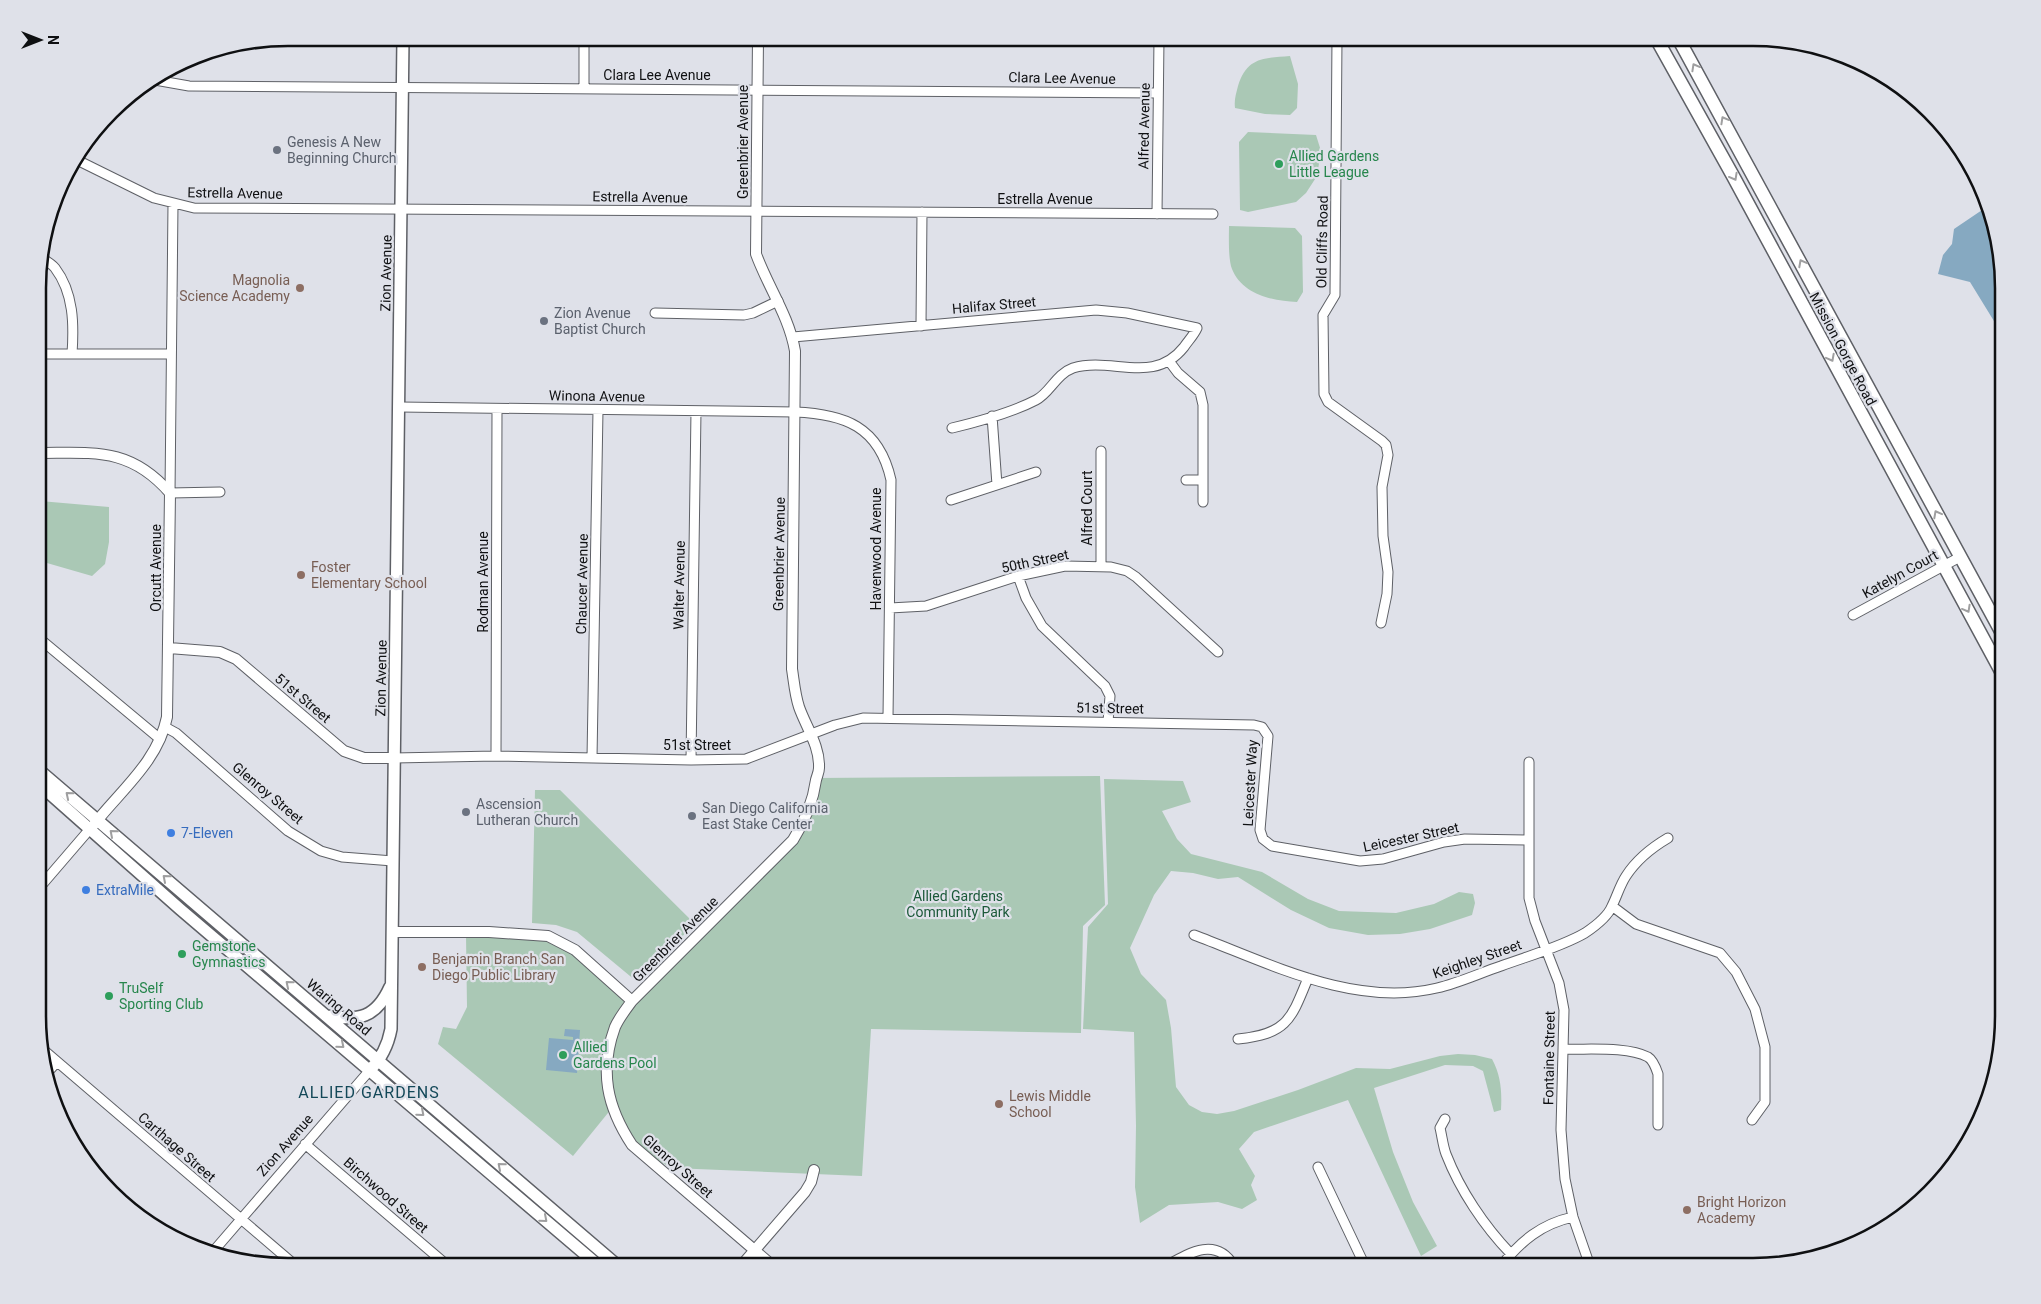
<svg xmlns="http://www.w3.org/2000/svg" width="2041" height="1304" viewBox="0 0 2041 1304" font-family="Roboto,sans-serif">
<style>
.green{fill:#aac8b5}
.water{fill:#86a9c1}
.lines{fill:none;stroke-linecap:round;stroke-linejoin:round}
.minor-casing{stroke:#5e6066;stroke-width:11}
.tertiary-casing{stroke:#5e6066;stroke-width:12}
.secondary-casing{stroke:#5e6066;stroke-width:14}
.primary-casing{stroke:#5e6066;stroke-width:15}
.minor{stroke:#fff;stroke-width:9}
.tertiary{stroke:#fff;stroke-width:10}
.secondary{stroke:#fff;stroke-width:11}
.primary{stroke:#fff;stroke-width:12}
.oneway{stroke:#9f9fa0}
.worship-dot{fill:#6b7280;stroke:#dfe1e9;stroke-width:2}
.leisure-dot{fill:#2e9e5b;stroke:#dfe1e9;stroke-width:2}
.education-dot{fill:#8d6e63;stroke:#dfe1e9;stroke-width:2}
.shop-dot{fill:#3f7fe0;stroke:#dfe1e9;stroke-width:2}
.labels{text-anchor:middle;stroke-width:4.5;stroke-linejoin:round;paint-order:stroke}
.street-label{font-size:14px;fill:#0f1012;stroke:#dfe1e9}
.worship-label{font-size:14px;fill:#5b616d;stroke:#dfe1e9;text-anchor:start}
.leisure-label{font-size:14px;fill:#27864d;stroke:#dfe1e9;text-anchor:start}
.education-label{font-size:14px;fill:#785e54;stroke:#dfe1e9;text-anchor:start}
.shop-label{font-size:14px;fill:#366cbe;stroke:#dfe1e9;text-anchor:start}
.park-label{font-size:14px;fill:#1b5939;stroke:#dfe1e9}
.quarter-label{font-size:16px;letter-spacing:1px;fill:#134858;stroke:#dfe1e9}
.rim{fill:none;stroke:#0f1012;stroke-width:2.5}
</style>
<rect width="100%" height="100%" fill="#dfe1e9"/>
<path class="green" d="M1290,56l8,28 -1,24 -7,7 -25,-1 -30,-6c-1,-8 1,-14 3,-22 9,-29 26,-28 52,-30z
M1248,132l68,3 5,16 -4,25 -11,17 -10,9 -48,10 -8,-2 -1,-68z
M1229,226l66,2 7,8 1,56 -6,10c-25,-1 -55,-8 -65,-33 -4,-10 -3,-32 -3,-43z
M40,501l69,6v35l-4,22 -13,12 -52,-15z
M1100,776l5,129 -22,21 -2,107 -210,-4 -9,147 -190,-8 -33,-17 -27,-43 -39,48 -135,-112 5,-17 13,2 11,-22 -1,-72 85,2 81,64 161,-161 24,-62z
M1104,779l79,2 8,21 -29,9 15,28 14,15 71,18 46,27 31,12 57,2 38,-9 25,-12 14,2 2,9 -3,12 -42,14 -30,5 -32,1 -39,-7 -38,-18 -53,-33 -20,2 -25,-6 -22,-2 -17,24 -24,53 11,26 25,26 5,28 5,59 13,18 13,7 15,2 17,-3 64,-21 58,-22 34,1 50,-13 18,-2 17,1 17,4c9,17 10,32 9,51l-7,2 -11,-41 -10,-5 -28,-1 -71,23 19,64 20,50 24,44 -16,10 -73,-156 -94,32 -15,17 16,27 -4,9 6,15 -15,9 -24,-7 -49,3 -29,18 -5,-36 1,-61 -2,-94 -51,-3 5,-102 20,-23z
M535,790h25l135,134 -59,57 -59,-49 -21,-7 -24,-2z"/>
<path class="water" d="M1988,206c16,39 15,81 15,122l-6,-2 -27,-44 -32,-8 5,-19 9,-11 2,-15z
M565,1029l15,1 -3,43 -31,-3 3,-32 24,2v-3l-9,-1z"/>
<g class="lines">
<g class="minor-casing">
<path id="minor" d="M584,38v50
M1337,38l-2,257 -12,20 1,79 4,8 54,39 4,4 2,10 -6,32 1,49 5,36 -1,22 -6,29
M155,80l34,6 969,7
M77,160l77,38 40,10 1019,6
M173,204l-3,289 50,-1
M1157,214l2,-176
M40,257c5,3 12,7 15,11 19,25 19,57 17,86
M655,313l89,2 9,-2 25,-12
M921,326l1,-114
M793,337l303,-27 31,3 70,15c-3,7 -9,13 -13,19 -31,39 -72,9 -111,21 -17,6 -23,25 -37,32 -23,12 -59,22 -84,28
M40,354h131
M1169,361l9,12 22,19 3,13v97
M400,407l395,5c49,2 84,14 96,68l-3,238
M992,416l5,69
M1101,451v115
M1186,480h17
M951,500l85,-28
M1018,576l8,22 16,28 63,60 5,10 -2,26
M890,608l36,-2 92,-30 47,-10 46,1 16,4 9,6 82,75
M1853,615l107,-58
M40,639l120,100
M165,727l11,6 112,98 33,20 21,6 51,4
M496,756l1,-347
M394,758l102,-2 195,4 55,-1 89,-34 28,-7 391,7 8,2 6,9 -8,94 3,9 9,7 88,15 23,-2 61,-17 21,-3 63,1
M592,758l6,-348
M691,760l5,-349
M1529,762v136l6,23 24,62 5,27 -3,120 4,49 8,38 17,49
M40,887l49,-57
M1612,906l24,18 84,29 16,19 19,37 10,38v55l-13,18
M1194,935c75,28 160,73 243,53 22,-5 43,-15 64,-22 27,-10 60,-19 84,-33 9,-6 23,-17 27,-27 5,-10 8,-21 14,-30 11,-17 25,-28 42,-38
M1238,1039c49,-5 53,-19 70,-61
M40,1047l256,219
M1564,1049c23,1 63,-3 84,8 5,3 8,11 10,17v51
M46,1074l11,-12
M1445,1119l-5,9c2,8 3,18 6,26 14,36 38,72 65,100
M305,1144l143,122
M1318,1167l47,99
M211,1254l159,-184
M1166,1266c23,-13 50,-30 68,0
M1501,1266c20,-25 40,-42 72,-49"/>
</g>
<g class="tertiary-casing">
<path id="tertiary" d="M758,38l-2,216c12,33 33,62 39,97l-3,318c2,13 3,26 7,38 7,20 21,39 20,61 0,4 -2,8 -3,12 -3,22 -11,41 -23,60l-161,161c-6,8 -13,17 -17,26 -16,44 -8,80 17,118l141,121
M40,453c54,0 90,-6 130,40l-3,224c-9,45 -48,75 -75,110
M169,648l51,4 16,7 108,92 20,7h30
M392,932h97l59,4 27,14 57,51
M741,1266l64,-74 6,-10 3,-12"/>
</g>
<g class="secondary-casing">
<path id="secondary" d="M40,771l578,495
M40,785l140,124 419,357
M327,1016c32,5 49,2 63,-29
M370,1070c12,-12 18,-25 21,-41l12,-991"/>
</g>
<g class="primary-casing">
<path id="primary" d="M1656,38l77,138 270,499
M1678,38l325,597"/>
</g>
<use href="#minor" class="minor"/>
<use href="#tertiary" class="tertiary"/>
<use href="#secondary" class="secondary"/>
<use href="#primary" class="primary"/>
</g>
<defs><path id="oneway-chevron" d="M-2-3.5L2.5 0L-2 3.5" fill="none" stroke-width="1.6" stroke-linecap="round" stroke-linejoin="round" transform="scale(1.25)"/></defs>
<g class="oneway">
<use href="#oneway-chevron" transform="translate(1695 67) rotate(-119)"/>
<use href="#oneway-chevron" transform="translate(1724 120) rotate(-119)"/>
<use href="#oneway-chevron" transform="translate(1734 177) rotate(61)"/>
<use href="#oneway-chevron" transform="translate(1802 263) rotate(-118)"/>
<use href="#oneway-chevron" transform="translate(1831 358) rotate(62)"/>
<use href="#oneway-chevron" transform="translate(1937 514) rotate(-118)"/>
<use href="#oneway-chevron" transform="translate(1967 609) rotate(61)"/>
<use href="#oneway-chevron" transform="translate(69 795) rotate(-140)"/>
<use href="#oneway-chevron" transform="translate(113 833) rotate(-139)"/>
<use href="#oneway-chevron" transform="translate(166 878) rotate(-139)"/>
<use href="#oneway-chevron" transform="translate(289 984) rotate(-140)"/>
<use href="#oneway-chevron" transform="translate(341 1045) rotate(40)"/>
<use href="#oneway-chevron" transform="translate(421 1113) rotate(41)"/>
<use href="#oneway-chevron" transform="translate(501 1166) rotate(-139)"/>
<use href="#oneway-chevron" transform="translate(544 1219) rotate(41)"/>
</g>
<g class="worship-dot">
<circle cx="277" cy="150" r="5"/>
<circle cx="544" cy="321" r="5"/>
<circle cx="466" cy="812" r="5"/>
<circle cx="692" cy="816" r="5"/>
</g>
<g class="leisure-dot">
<circle cx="1279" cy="164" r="5"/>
<circle cx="182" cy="954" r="5"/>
<circle cx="109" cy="996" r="5"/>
<circle cx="563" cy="1055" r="5"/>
</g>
<g class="education-dot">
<circle cx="300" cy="288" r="5"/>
<circle cx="301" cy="575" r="5"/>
<circle cx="422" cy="967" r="5"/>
<circle cx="999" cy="1104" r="5"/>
<circle cx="1687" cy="1210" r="5"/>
</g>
<g class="shop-dot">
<circle cx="171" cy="833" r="5"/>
<circle cx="86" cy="890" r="5"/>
</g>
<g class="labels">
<g class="street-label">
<text x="657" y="80">Clara Lee Avenue</text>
<text transform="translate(1062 78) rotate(1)" y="5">Clara Lee Avenue</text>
<text transform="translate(1144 126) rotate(-89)" y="5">Alfred Avenue</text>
<text transform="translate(743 142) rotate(-90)" y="5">Greenbrier Avenue</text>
<text transform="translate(235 193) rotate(1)" y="5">Estrella Avenue</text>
<text transform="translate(640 197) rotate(1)" y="5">Estrella Avenue</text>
<text x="1045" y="204">Estrella Avenue</text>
<text transform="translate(1322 242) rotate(-89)" y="5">Old Cliffs Road</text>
<text transform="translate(386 273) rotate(-89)" y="5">Zion Avenue</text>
<text transform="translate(994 305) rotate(-5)" y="5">Halifax Street</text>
<text transform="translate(1843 349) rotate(62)" y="5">Mission Gorge Road</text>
<text transform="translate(597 396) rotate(1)" y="5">Winona Avenue</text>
<text transform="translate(1087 508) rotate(-90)" y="5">Alfred Court</text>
<text transform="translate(876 549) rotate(-90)" y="5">Havenwood Avenue</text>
<text transform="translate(779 554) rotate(-89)" y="5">Greenbrier Avenue</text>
<text transform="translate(1035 561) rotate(-12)" y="5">50th Street</text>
<text transform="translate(156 568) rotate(-90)" y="5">Orcutt Avenue</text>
<text transform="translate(1900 574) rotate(-29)" y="5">Katelyn Court</text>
<text transform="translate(483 582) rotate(-90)" y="5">Rodman Avenue</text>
<text transform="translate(582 584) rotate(-89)" y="5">Chaucer Avenue</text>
<text transform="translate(679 585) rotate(-89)" y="5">Walter Avenue</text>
<text transform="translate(381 678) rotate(-89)" y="5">Zion Avenue</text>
<text transform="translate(303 698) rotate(40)" y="5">51st Street</text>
<text transform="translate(1110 708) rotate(1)" y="5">51st Street</text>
<text x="697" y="750">51st Street</text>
<text transform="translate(1250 783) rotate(-87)" y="5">Leicester Way</text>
<text transform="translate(268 793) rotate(40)" y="5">Glenroy Street</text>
<text transform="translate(1411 837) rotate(-12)" y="5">Leicester Street</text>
<text transform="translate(675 939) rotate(-45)" y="5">Greenbrier Avenue</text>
<text transform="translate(1477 959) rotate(-19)" y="5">Keighley Street</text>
<text transform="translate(339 1007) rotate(40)" y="5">Waring Road</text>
<text transform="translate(1549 1058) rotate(-89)" y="5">Fontaine Street</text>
<text transform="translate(285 1145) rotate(-49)" y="5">Zion Avenue</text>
<text transform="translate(177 1147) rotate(41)" y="5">Carthage Street</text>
<text transform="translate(678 1166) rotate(41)" y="5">Glenroy Street</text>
<text transform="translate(386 1195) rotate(41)" y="5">Birchwood Street</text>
</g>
<g class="worship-label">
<text x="287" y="147">Genesis A New<tspan x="287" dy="16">Beginning Church</tspan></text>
<text x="554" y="318">Zion Avenue<tspan x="554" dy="16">Baptist Church</tspan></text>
<text x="476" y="809">Ascension<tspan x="476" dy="16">Lutheran Church</tspan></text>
<text x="702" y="813">San Diego California<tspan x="702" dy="16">East Stake Center</tspan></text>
</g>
<g class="leisure-label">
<text x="1289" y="161">Allied Gardens<tspan x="1289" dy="16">Little League</tspan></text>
<text x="192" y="951">Gemstone<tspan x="192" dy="16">Gymnastics</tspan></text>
<text x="119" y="993">TruSelf<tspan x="119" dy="16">Sporting Club</tspan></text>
<text x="573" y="1052">Allied<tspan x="573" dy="16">Gardens Pool</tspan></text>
</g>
<g class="education-label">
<text x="290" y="285" text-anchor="end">Magnolia<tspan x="290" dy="16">Science Academy</tspan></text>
<text x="311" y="572">Foster<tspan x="311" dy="16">Elementary School</tspan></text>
<text x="432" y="964">Benjamin Branch San<tspan x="432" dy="16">Diego Public Library</tspan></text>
<text x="1009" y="1101">Lewis Middle<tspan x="1009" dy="16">School</tspan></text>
<text x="1697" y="1207">Bright Horizon<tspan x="1697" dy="16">Academy</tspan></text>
</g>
<g class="shop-label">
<text x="181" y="838">7-Eleven</text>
<text x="96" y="895">ExtraMile</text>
</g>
<g class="park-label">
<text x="958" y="901">Allied Gardens<tspan x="958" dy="16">Community Park</tspan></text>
</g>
<g class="quarter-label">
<text x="369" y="1098">ALLIED GARDENS</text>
</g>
</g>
<path d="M0 0H2041V1304H0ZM288 46H1753A242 242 0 0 1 1995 288V1016A242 242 0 0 1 1753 1258H288A242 242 0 0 1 46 1016V288A242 242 0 0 1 288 46Z" fill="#dfe1e9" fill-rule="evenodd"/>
<path class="rim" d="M288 46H1753A242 242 0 0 1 1995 288V1016A242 242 0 0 1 1753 1258H288A242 242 0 0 1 46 1016V288A242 242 0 0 1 288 46Z"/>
<g transform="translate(40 40) rotate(90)" stroke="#dfe1e9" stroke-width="4" paint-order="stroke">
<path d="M0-4L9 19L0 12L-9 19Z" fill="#0f1012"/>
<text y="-8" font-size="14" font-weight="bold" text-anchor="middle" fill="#0f1012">N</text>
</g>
</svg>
